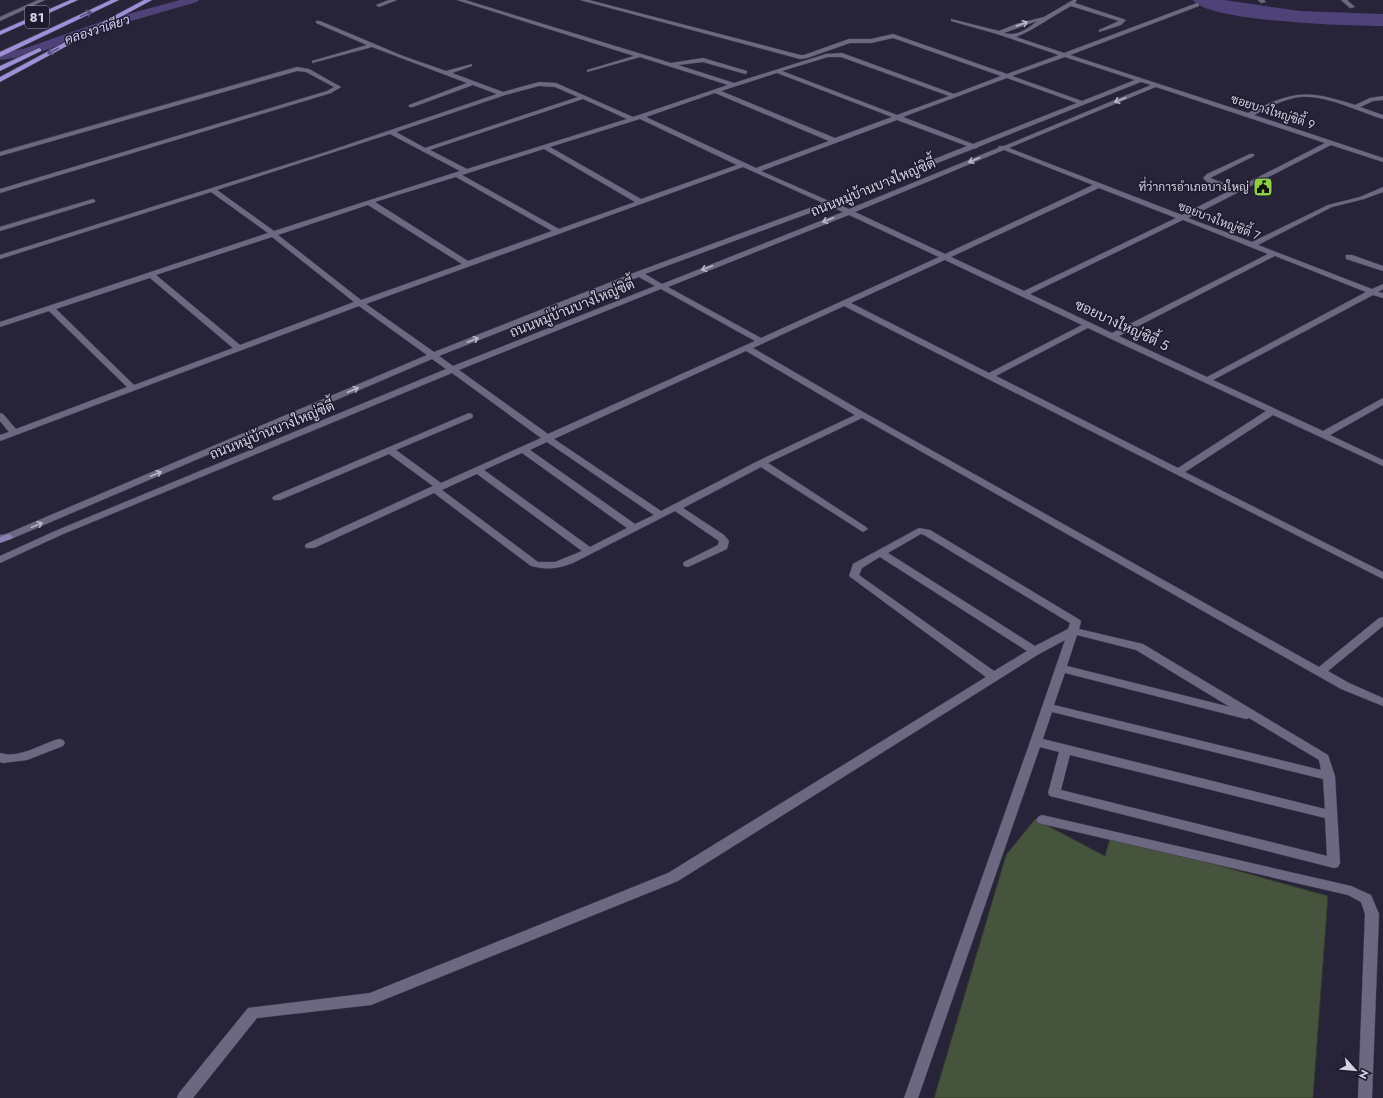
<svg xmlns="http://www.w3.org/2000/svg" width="1383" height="1098" viewBox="0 0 1383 1098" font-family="Jost,Sarabun,sans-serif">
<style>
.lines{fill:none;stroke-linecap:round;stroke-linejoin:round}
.canal{fill:#4e4279;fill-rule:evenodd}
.river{fill:#4e4279;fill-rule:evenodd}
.building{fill:#47543d;stroke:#323b2b}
.minor-casing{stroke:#423f51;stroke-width:1}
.major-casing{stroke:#423f51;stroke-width:1}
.highway-casing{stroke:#423f51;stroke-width:1}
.minor{fill:#6c6881;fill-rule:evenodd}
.major{fill:#8980b5;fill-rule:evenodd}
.highway{fill:#9d90d8;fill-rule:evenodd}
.oneway{stroke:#574f7a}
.oneway2{stroke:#b8b7c8}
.labels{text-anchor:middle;stroke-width:3;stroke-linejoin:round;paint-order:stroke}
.far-street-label{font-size:12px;fill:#d2d1df;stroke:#1e192e}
.far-poi-label{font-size:12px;fill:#d2d1df;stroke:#1e192e;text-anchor:end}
.shield{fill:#1e192e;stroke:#9c9aaa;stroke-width:1}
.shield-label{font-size:13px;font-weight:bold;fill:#d2d1df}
.far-water-label{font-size:13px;font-style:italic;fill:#d7d2f5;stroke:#1e192e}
.street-label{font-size:14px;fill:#d2d1df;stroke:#1e192e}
</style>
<rect width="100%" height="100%" fill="#272339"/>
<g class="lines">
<path class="canal" d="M180,0h19l-2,2 -83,24 -85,30 -29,4v-8l23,-3 83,-29z"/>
<path class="river" d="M1193,0h31l76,11 83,3v12c-30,0 -175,-4 -190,-26z"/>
</g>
<path class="building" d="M1035,819l70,37 6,-21 217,61 -15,202h-379l72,-243z"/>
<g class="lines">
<g class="minor-casing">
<path id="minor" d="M38,0h7l-45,21v-4z
M389,0h8l-18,7 -3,-2z
M457,0h8l206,63 32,-5 44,13v2l-2,1 -42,-12 -25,3 56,18 92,-29 16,-1 112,41 47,-18 -108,-38 -22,5h-21l-43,15 -7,1 -220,-59h9l211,55h4l45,-16h22l22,-5 114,40 52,-19 -62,-21 -46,-13v-2l48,12 17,-7 28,-7 29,-17h4l-2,3 51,17 -5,5 -22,7v-2l20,-9 -48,-15c-19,10 -35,23 -55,31l48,16 133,-50 2,1v2l-129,49 178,58c47,-22 57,-24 107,-8l15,-7 13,-2v4l-10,1 -13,6 23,8v4c-24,-7 -58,-25 -83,-22 -17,2 -32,11 -46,18l129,43v4l-52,-17 -143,73 64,24 76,-37 32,-8 23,-10v5l-19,7 -32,8 -74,38 114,44 11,-5v5l-5,3 5,1v5l-10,-3 -160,85 110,51 60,-33v7l-53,30 53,25v6l-110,-51 -88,57 198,100v7l-539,-273 -91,42 112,65 454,254 60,-49 4,-1v9l-55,45 21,12 34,15v8l-42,-17 -479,-271 -94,45 98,64 2,2 -5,3 -102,-65 -78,41 41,27 5,6 -2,8 -39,18 -4,-1 -1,-2 1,-2 34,-17 1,-4 -44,-30 -102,52c-15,6 -26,7 -42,3l-97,-73 -120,55h-8l-1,-2 1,-2 127,-58 -44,-32 -109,46h-6l-2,-2 2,-2 195,-83 3,1 1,2 -1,2 -76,32 45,33 100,-45 -89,-65 -391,162 -61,28v-7l55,-25 391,-162 -14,-10 -421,180 -11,2v-6l6,-1 421,-179 -68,-49 -359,135v-6l9,-3 -9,-11v-8l3,1 13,15 111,-42 -78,-76 -49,16v-5l268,-89 -57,-41 -211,67v-4l326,-103 171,-58 -24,-9 -60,22h-4v-2l58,-22 -95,-36 -60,16v-2l55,-16 -51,-22v-2h4l83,35 43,15 26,-7v2l-20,7 51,19 36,-10 17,1 77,34 95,-32 -88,-28 -53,15v-2l47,-14zM1037,21c-9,8 -21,16 -33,12zM828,57h13l108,39 -52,19 -115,-44zM1065,57l70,23 -53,21 -70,-25zM777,73l115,44 -57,21 -114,-47zM1007,78l70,25 -104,41 -70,-27zM1141,82l10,3 -147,61h-5l-1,2 -149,61 -14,-6 138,-54 4,-1 1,-1zM539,86l16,1 23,10 -153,51 -29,-16 109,-37zM1156,87l169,56 -88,45 -27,-10 44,-22v-2h-4l-43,20 -4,4 4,4 24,8 -49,25 -173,-67zM715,93l114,48 -73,27 -110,-51zM583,99l44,20 -160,50 -37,-19zM640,119l97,46 -96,34 -91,-52zM897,120l70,26 -138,55 -68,-30zM390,134l70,37 -186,60 -57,-41zM544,149l91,53 -76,27 -97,-54zM1004,150l89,35 -148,69 -90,-42zM743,167l80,36 -187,69 -202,80 -68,-48zM456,177l96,54 -84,30 -93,-59zM1099,188l77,30 -152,73 -73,-34zM368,205l94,59 -101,36 -83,-65zM829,206l14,6 -181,72 -17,-10zM849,215l90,42 -178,81 -93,-51zM1183,220l85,34 -156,79 -82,-39zM272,237l82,65 -114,43 -84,-70zM1275,256l91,36 -159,85 -88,-41zM945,260l137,65 -93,48 -138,-70zM639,277l16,9 -202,80 -14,-10zM150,278l83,70 -99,37 -78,-76zM661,289l94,52 -207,93 -89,-64zM1088,328l21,10 157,73 -88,57 -182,-92zM746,351l109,64 -97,46 -97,50 -107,-72zM547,442l107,73 -19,9 -105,-74zM522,453l105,75 -37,19 -106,-77zM477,474l105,77 -27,11h-17l-96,-72z
M1258,0h6l2,2 -5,1z
M1341,0h6l8,7 -5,1z
M297,67l12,2 32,18 -10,6 -331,100v-4l327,-98 7,-4 -28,-15 -9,-1 -297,85v-4z
M93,199l2,1v2l-95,29v-4z
M1346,255h6l31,11v5l-37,-12z
M919,528l11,2 150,90 1,2 -2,7 64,15 185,111 7,21 5,87 -2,4 -4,1 -284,-72 -2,-3 11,-41 -19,-5 -122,351h-14l126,-356 35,-102 -26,14 -361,227 -307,124 -114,13 -64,80h-16l2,-5 69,-85 122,-15 298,-120 318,-196 -137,-101 4,-12zM921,534l3,1 146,88 -2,6 -33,17 -147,-93zM880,557l147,94 -33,20 -135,-96 3,-7zM1077,635l59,15 94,57 -163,-41zM1065,673l181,46 3,-1 70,42 2,10 -267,-65zM1052,712l271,67 2,30 -282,-70zM1070,755l255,63 2,38 -266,-66z
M59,739l4,1 2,3 -2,3 -36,14 -24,3 -3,-1v-9c20,6 40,-9 59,-14z
M1042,815l309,71 20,9 8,19 -7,184h-14l7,-184 -4,-12 -13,-7 -310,-72 -2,-3 2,-3z"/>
</g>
<g class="major-casing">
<path id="major" d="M8,534l3,1 2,2 -2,2 -11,4v-6z"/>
</g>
<g class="highway-casing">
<path id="highway" d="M70,0h8l-78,35v-4z
M111,0h8l-119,57v-5z
M144,0h8l-152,82v-5z
M39,48l2,1v2l-41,20v-5z"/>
</g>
<use href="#minor" class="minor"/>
<use href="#major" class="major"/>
<use href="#highway" class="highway"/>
</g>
<defs><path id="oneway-shaft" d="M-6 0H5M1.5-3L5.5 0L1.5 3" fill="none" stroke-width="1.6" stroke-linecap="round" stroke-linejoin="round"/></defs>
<g class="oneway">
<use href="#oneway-shaft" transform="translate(86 14) rotate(-25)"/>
<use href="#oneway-shaft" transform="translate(53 51) rotate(152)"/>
</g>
<g class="oneway2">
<use href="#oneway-shaft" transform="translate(1022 24) rotate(-20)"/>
<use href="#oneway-shaft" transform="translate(1120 100) rotate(158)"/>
<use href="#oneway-shaft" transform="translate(974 160) rotate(157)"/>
<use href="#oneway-shaft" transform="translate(828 220) rotate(159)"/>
<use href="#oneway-shaft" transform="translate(707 268) rotate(159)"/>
<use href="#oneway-shaft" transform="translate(473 340) rotate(-22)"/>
<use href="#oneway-shaft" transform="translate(353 390) rotate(-23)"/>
<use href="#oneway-shaft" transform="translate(156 474) rotate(-23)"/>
<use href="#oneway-shaft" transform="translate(37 525) rotate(-22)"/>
</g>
<defs>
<g id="civic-square" transform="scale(1)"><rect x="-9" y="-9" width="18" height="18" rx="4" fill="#8cce45" stroke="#1e192e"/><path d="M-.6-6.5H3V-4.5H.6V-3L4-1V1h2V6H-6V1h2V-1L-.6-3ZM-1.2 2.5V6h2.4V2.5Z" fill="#111"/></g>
</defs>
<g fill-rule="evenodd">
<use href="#civic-square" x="1263" y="187"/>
</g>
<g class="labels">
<g class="far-street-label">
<text transform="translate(1273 112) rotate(18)" y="4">ซอยบางใหญ่ซิตี้ 9</text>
<text transform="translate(1219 221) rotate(21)" y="4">ซอยบางใหญ่ซิตี้ 7</text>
</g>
<g class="far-poi-label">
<text x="1249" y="191">ที่ว่าการอำเภอบางใหญ่</text>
</g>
<rect class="shield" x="25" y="6" width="24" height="22" rx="3"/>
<g class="shield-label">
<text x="37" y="22">81</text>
</g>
<g class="far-water-label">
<text transform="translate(97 29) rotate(-18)" y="5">คลองวาเดียว</text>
</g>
<g class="street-label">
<text transform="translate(873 187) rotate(-22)" y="5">ถนนหมู่บ้านบางใหญ่ซิตี้</text>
<text transform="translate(572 308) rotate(-22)" y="5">ถนนหมู่บ้านบางใหญ่ซิตี้</text>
<text transform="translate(1122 325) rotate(25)" y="5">ซอยบางใหญ่ซิตี้ 5</text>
<text transform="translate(272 430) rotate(-22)" y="5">ถนนหมู่บ้านบางใหญ่ซิตี้</text>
</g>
</g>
<g transform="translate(1355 1070) rotate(117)" stroke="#1e192e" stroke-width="3" paint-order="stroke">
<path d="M0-3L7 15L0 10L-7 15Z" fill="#d2d1df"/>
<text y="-6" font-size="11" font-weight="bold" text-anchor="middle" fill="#d2d1df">N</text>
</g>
</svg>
